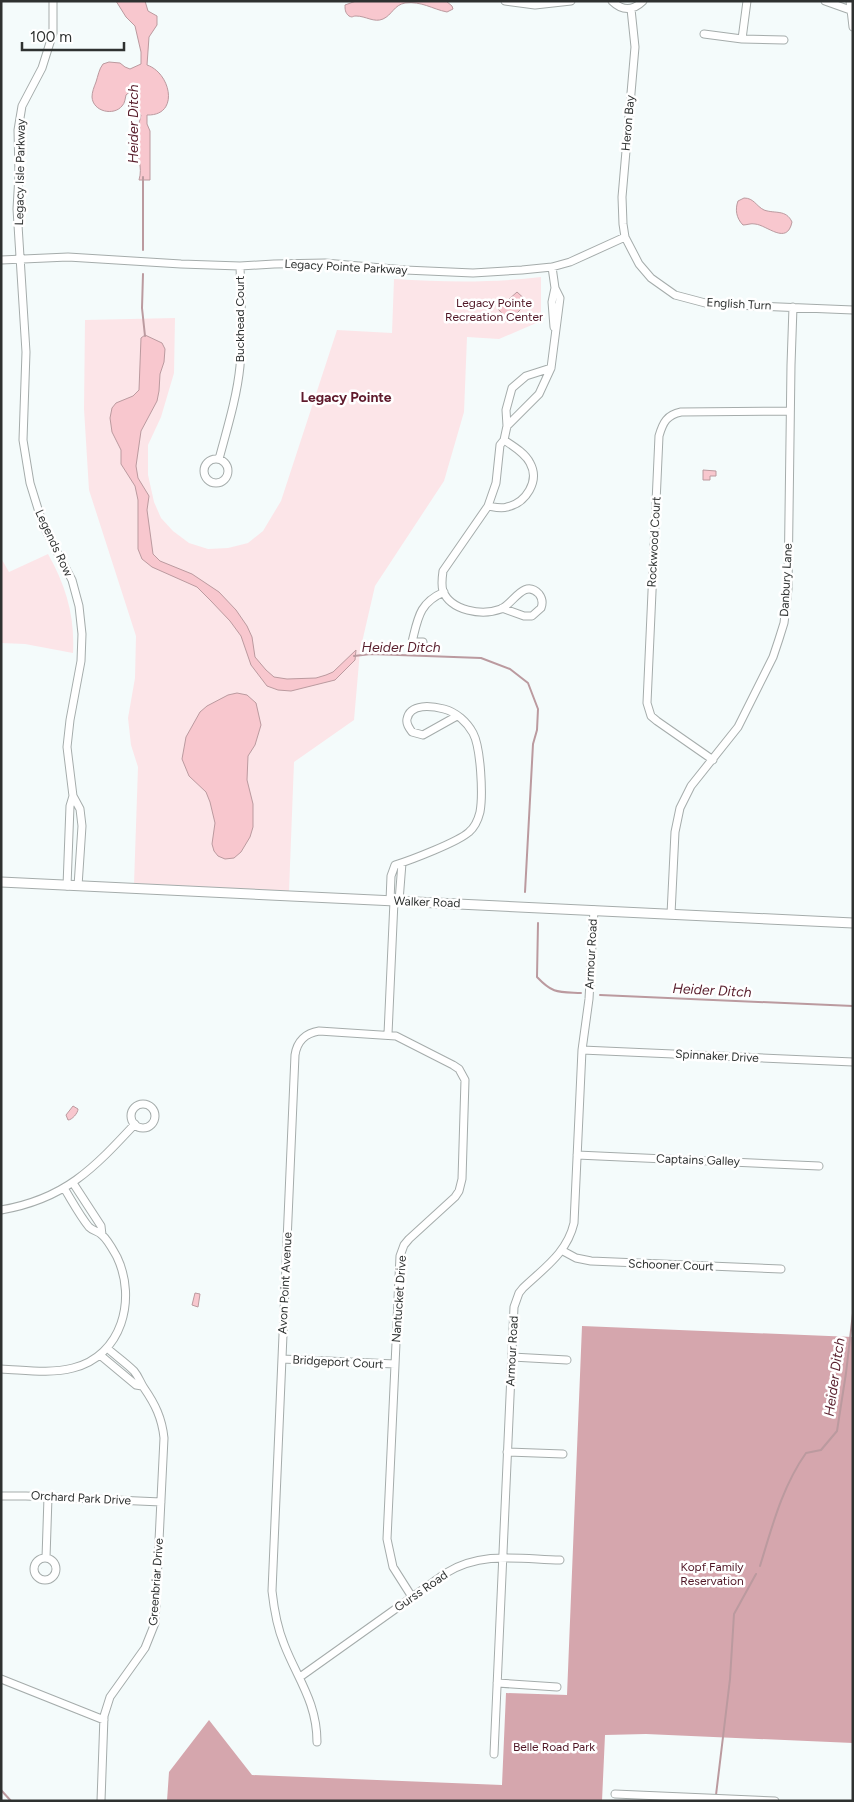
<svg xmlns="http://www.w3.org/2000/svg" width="854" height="1802" viewBox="0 0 854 1802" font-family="Figtree,sans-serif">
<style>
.green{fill:#fce5e8}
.forest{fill:#d5a6ad}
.water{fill:#f8c7ce;stroke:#bb9a9f}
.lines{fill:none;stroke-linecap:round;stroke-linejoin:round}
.stream{stroke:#bb9a9f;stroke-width:2}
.minor-casing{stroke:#a5acab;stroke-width:9}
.tertiary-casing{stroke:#a5acab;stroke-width:11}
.minor{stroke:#fff;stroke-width:7}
.tertiary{stroke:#fff;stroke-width:9}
.labels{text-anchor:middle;stroke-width:5;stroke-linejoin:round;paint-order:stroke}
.street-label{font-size:12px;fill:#2e3130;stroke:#fff}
.park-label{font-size:12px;fill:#4f1625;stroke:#fff}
.water-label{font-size:14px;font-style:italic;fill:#591f2d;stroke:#fff}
.neighbourhood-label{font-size:14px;font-weight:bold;fill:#5e1a2c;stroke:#fff}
</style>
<rect width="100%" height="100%" fill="#f4fbfb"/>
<path class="green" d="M541,277v44l-42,18 -32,-2 -3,75 -20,69 -69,105 -15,65 -6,69 -60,42 -5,129 -155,-7 4,-117 -7,-22 -3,-27 7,-40 1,-42 -47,-146 -5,-81 1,-89 90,-2 -1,55 -13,44 -13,28v30l6,27 7,16 12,13 16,12 19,6 20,-1 20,-5 15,-12 18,-30 56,-171 55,3 2,-54c50,3 98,4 147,-2z
M48,554c18,32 27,62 25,99l-48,-9 -24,-1v-85l8,14z"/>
<path class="forest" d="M582,1326l271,11v406l-207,-9 -41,1 -3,66h-435l2,-29 40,-52 43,55 250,10 4,-92 61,2z"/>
<path class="water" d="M116,1h29l3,10 9,5v9l-8,12 -2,28c24,8 33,51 0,50v9l3,7v49h-11c4,-13 -2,-24 -3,-37 0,-9 3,-19 5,-28l-3,-1 -2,-20c-4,-3 -7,-2 -10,1 -1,4 -1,8 -4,11 -8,10 -29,6 -30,-9 0,-5 2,-10 4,-15 2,-6 3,-13 7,-18l6,-2 11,1 5,4 5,2 11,-5v-12l-6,-26 -9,-9z
M356,1h90l6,5 1,3 -6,3c-15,-3 -25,-11 -42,-9 -11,2 -13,12 -22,16 -9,4 -17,-3 -27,-3 -4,0 -3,2 -7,0 -4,-3 -4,-7 -4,-11z
M744,198c10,0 12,8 20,12 11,4 22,-1 28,12 -5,24 -25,3 -37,2 -4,-1 -8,1 -12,1 -7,-7 -8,-16 -5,-24z
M517,292l11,10 -19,19 -11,-12z
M145,335l17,8 3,6 -1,13 -4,12 -1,17 -2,10 -16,30 -5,35 2,12 11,18 -2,14 6,44 7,7 32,13 27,18 17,18 11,16 5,11 3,20 11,13 8,7 13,2 29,-1 10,-3 7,-3 23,-22 -1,10 -20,20 -44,11 -13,-1 -11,-4 -16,-21 -10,-29 -11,-15 -19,-20 -14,-14 -45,-20 -10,-8 -4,-10v-49l-3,-14 -14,-22v-14l-9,-18 -2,-14 2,-10 4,-5 17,-7 6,-6 2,-52z
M703,470l13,1v5h-6v4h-7z
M237,693l10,2 9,8 5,22 -6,20 -7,11 -1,24 6,24v23l-3,10 -9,15 -7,6 -9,1 -7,-3 -4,-5 -2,-7 3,-21 -5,-21 -4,-10 -17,-16 -7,-17 4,-22 14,-25 7,-6 21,-11z
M73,1106l5,3c0,4 -6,11 -10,11l-2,-5z
M195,1293l5,1 -2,13 -6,-2z"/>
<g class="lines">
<path class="stream" d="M143,250v-73
M143,274l-1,34 3,28
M354,656l17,-2 110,4 29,11 18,14 10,26 -1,21 -4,14 -8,148
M538,923l-1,54c16,17 21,15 44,16
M600,995l253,11
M760,1566c12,-39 22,-79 46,-113l15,-3 16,-19 9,-58 7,-60
M1,1790l10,11
M716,1795l14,-116 4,-65 22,-40"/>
<g class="minor-casing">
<path id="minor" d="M53,1v32l-11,35 -20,38 -4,24 1,45 -2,34 9,143 -3,88 7,43 13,42 29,55 7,26 3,28 -1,27 -11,59 -3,27 6,49 7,13 2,17 -4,60
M505,1l30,4 36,-4
M612,1c10,10 21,10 31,0
M825,1l28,10
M850,1l3,26
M631,9l4,38 -13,150 1,27 2,13 14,27 12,14 24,17 34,9 144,6
M704,34l38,5 42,1
M742,39l5,-38
M1,260l67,-3 113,7 59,2 34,-2 51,-1 80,7 68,3 49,-3 30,-3 18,-5 55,-25
M554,327l-2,-25 3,-14
M507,426l32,-32 12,-26 9,-70 -5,-10 -3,-21
M219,459c8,-30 18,-62 21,-93 3,-33 1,-67 0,-100
M204 471a12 12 0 1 1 24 0a12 12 0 1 1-24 0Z
M488,506c6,1 13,3 19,1 19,-4 33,-26 23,-44 -5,-10 -17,-17 -26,-23
M502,608l22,8h8l9,-8c2,-5 1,-10 -2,-14 -15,-16 -26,10 -38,15 -19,7 -50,2 -58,-18 -2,-6 -1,-13 0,-20l45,-65 8,-23 4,-38 4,-5 3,-14 -1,-16 6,-22 14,-12 25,-8
M423,642h-11c6,-24 7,-39 32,-50
M713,760l-56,-39 -6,-5 -4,-13 12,-267c4,-14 8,-21 22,-24l109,-1
M67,886l3,-80 3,-10
M390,901l1,-25 4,-11c16,-5 63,-23 74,-33 6,-5 9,-12 11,-20 3,-17 1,-64 -7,-79 -6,-11 -17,-21 -29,-24 -12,-3 -34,-6 -37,10 -1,5 2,9 5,13l11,3 34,-19
M399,901l3,-38
M671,914l4,-82 5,-24 11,-22 47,-59 35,-70 6,-18 5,-16 4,-34 3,-224 2,-58
M388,1034l6,-133
M582,1050l271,12
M131 1116a12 12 0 1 1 24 0a12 12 0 1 1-24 0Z
M577,1155l242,11
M73,1183l28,43 1,9
M1,1210c64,-11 92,-41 134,-86
M563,1251l13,7 15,3 190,8
M100,1355l36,30 6,1
M512,1357l55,3
M282,1359l113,5
M1,1369c24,1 49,5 72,-1 49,-12 64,-69 44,-111 -4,-7 -9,-17 -15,-22 -4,-4 -9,-4 -13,-8 -9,-11 -17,-26 -25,-39
M507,1452l56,2
M1,1496h25l135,6
M34 1569a11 11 0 1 1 22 0a11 11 0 1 1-22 0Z
M46,1558l2,-61
M300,1677l146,-104c36,-22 74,-14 114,-13
M1,1679l103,41
M497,1683l60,4
M317,1742c0,-40 -20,-64 -33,-98 -7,-17 -10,-35 -12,-53l23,-536c2,-14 11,-22 24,-24l77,5 57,29 6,4 6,11 -3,99 -3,12 -4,6 -46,42 -5,6 -4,11 -13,283 6,28 19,30
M494,1754l20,-447 5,-14 4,-5c21,-20 44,-35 51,-65l8,-173 7,-51 5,-89
M615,1794l160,7
M101,1801l3,-85 6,-19 35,-49 10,-25 9,-185c-2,-20 -9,-34 -20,-50 -4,-6 -5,-11 -10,-17 -8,-8 -18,-15 -27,-23"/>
</g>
<g class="tertiary-casing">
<path id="tertiary" d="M1,882l852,41"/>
</g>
<use href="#minor" class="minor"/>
<use href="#tertiary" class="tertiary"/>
</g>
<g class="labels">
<g class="street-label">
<text transform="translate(628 123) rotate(-85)" y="4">Heron Bay</text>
<text transform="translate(20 172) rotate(-89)" y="4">Legacy Isle Parkway</text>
<text transform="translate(346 267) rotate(3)" y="4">Legacy Pointe Parkway</text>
<text transform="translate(739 304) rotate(3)" y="4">English Turn</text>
<text transform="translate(240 319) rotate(-90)" y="4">Buckhead Court</text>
<text transform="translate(654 542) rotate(-87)" y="4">Rockwood Court</text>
<text transform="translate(54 543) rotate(65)" y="4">Legends Row</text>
<text transform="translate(786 580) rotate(-87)" y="4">Danbury Lane</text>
<text transform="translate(427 902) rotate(2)" y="4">Walker Road</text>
<text transform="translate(591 954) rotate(-87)" y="4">Armour Road</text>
<text transform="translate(717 1056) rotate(3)" y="4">Spinnaker Drive</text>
<text transform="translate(698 1160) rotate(2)" y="4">Captains Galley</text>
<text transform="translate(671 1265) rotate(2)" y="4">Schooner Court</text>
<text transform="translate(285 1283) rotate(-87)" y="4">Avon Point Avenue</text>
<text transform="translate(399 1299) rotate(-86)" y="4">Nantucket Drive</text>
<text transform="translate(512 1351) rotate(-87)" y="4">Armour Road</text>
<text transform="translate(338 1362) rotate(3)" y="4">Bridgeport Court</text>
<text transform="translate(81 1498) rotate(3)" y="4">Orchard Park Drive</text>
<text transform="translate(156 1582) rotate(-86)" y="4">Greenbriar Drive</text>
<text transform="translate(421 1591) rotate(-35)" y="4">Gurss Road</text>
</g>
<g class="park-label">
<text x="494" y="307">Legacy Pointe<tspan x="494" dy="14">Recreation Center</tspan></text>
<text x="712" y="1571">Kopf Family<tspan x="712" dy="14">Reservation</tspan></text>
<text x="554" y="1751">Belle Road Park</text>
</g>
<g class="water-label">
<text transform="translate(133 124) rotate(-90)" y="5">Heider Ditch</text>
<text x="401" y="652">Heider Ditch</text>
<text transform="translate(712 990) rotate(3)" y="5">Heider Ditch</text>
<text transform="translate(834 1377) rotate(-82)" y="5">Heider Ditch</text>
</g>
<g class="neighbourhood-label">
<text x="346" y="402">Legacy Pointe</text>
</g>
</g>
<rect width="854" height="1802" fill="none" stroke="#2e3130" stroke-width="5"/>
<path d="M22 42v8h102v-8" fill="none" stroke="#2e3130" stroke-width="2.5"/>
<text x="30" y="42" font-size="15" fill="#2e3130" stroke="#ffffff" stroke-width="4" paint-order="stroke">100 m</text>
</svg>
